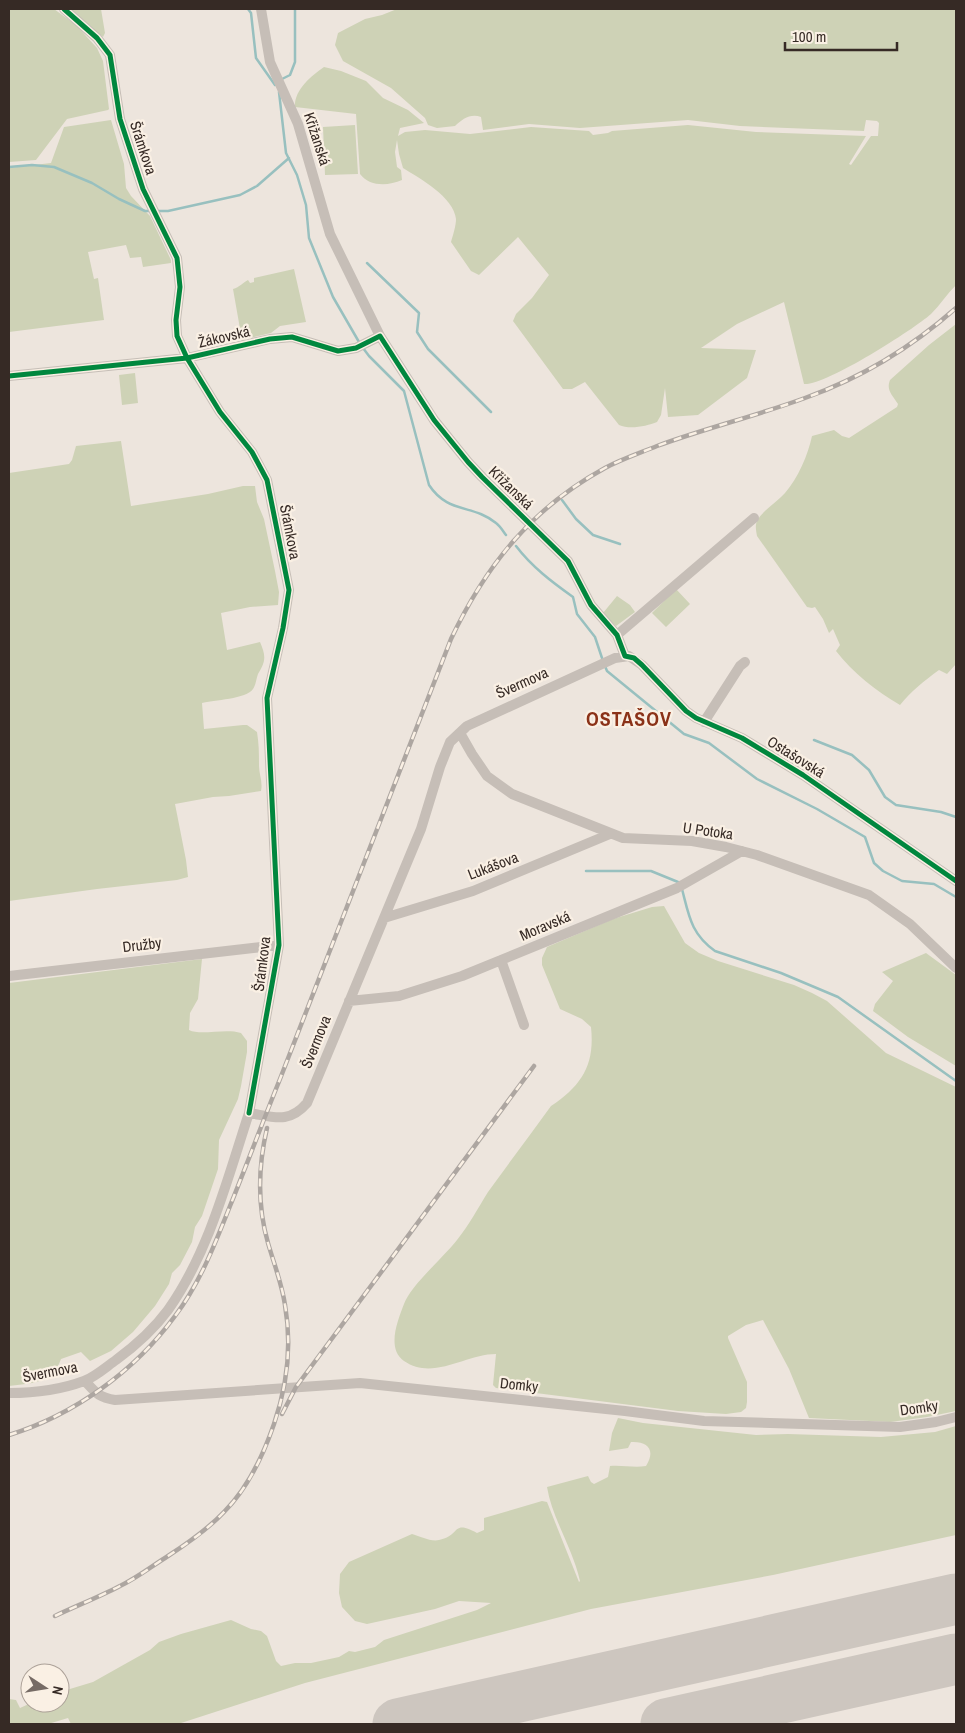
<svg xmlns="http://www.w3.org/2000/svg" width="965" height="1733" viewBox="0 0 965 1733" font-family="'Archivo Narrow',sans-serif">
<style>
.green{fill:#ced2b6}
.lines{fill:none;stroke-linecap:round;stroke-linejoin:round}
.stream{stroke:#98c0bf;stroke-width:2.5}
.runway{stroke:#cdc6bf;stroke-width:51}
.minor{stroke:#c6beb7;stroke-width:10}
.rail-casing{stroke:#ada6a1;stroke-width:4.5}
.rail{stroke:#faf0e4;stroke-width:2.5;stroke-dasharray:8;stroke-linecap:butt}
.cycleway-casing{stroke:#faf0e4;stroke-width:8}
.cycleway{stroke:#00873e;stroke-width:5}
.labels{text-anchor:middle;stroke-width:4.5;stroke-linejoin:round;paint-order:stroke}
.street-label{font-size:15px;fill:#362a25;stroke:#faf0e4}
.district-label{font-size:20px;font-weight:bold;letter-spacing:1px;fill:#8b3218;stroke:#faf0e4}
</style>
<rect width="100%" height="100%" fill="#ede5dd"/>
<path class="green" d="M9,9h45l22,16 21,23 6,13 6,48 -1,1 -41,9 -31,41 -27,2z
M66,9h35l4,24 -2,4z
M397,9h559v276c-9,9 -16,20 -25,29 -18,16 -106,72 -127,70l-20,-82 -47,22 -36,24 55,2 -9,28 -49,37 -30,2 -3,-29 -4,27 -4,7c-10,4 -27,8 -38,3l-34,-43 -13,7h-9l-50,-68 3,-7 16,-16 17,-23 -31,-38 -39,38 -8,-4 -20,-29c2,-7 5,-16 5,-23 -2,-22 -37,-41 -53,-51l-4,-14 -2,-14 -2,12 2,15 4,3 1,10c-14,6 -32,7 -42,-6l-4,-60 -61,-7c-1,-17 16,-31 29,-40l17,4 25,10 17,17 25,12 16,13 -24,5 -2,8 7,-4 20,-2 45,4 61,-7 58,4 4,4 15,-2 4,-2 76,-6 68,7 110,4 -17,28 2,1 20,-29h7l1,-13 -2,-2 -11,-1 -2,11 -124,-5 -52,-6 -108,8 -51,-4 -46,6 -2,-13c-10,-4 -19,2 -26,9l-18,2 -9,-3 -3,-7 -34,-30 -48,-27 -8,-16 3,-12 27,-14 17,-4z
M111,120l13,44 2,24 5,8 19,20 21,44v3l-28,4 -2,-10 -11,1 -4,-13 -38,7 6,27 4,-1 6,42 -95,12v-164l42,-5 13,-36z
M355,125l3,49 -33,1 -2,-48z
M294,269l12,53 -26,4 -9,7 -29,7 -9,-51c7,-2 9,-6 15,-9l2,3 4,-1v-4z
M956,324v340l-9,10 -8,-4c-15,11 -28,21 -39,35 -24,-14 -47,-32 -64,-54l4,-6 -7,-16 -4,4 -6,-14 -8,-12 -3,1 -5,-1 -50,-71c-1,-6 -2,-10 0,-15 6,-11 20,-19 28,-28 13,-15 23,-38 27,-57l22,-6 8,6 7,2 48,-31 1,-3c-6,-9 -12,-14 -8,-24l39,-35z
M135,373l3,30 -16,2 -3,-30z
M121,441l10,65 77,-12 35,-8h12l2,16 7,17 11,52 4,21 -1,13 -28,2 -29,6 6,37 33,-8c6,14 6,19 -2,32 -2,5 -2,11 -5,15 -6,10 -40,11 -51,14l2,26 39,-4h4l10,7c2,12 2,22 2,34 0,8 4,16 2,25l-32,5 -16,1 -38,7 11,56 2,17 -11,3 -80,9 -88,12v-428l60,-9 3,-4 4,-14z
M676,589l14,15 -24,23 -14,-14z
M617,596l13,9 5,7 -19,14 -13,-13z
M664,906l21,37 14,10 19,8 76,24 18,8 15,8 59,52 70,34v324l-29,6 -37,5 -81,-4 -20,-49 -26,-49 -17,5 -18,11v2l19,44v20l-1,6 -5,4 -15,2 -48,-3 -182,-23 -3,-3 3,-31c-30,0 -63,27 -92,7 -18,-13 -6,-41 0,-57 7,-19 39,-46 53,-64 12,-15 21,-32 31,-48 21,-29 42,-57 63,-86 31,-21 44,-41 40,-79l-9,-8 -22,-10 -18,-44v-7l5,-11 66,-28 39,-12z
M926,953l30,22v91l-48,-29 -35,-26 2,-7 18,-23 -11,-9z
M202,959l-4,40 -8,14 -1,17c12,6 36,-2 52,3l6,8v11l-6,34 -3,13 -19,41 -1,29 -16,47 -7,11 -3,15 -12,23 -8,8 -3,11 -14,22 -22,26 -22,19 -21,10 -9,-9 -20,7c-9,25 -29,24 -52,27v-403z
M618,1418l25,5 113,12 32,-1 93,3 54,-5 21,-6v109l-183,40 -182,34 -286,74 -127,41h-107l-3,-6 -20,6h-39v-25l7,1 4,8 11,-5h29v-11l33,-10 57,-32 9,-8 22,-8 50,-14 20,9 10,2 6,5 9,25 5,5 14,-3h16l28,-6 10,-6 6,1 20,-5 9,-7 93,-30 14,-7 -32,-2 -24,8 -68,15 -12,-3 -13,-14 -3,-14 1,-19 9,-12 63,-28c7,2 19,8 27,6 22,-4 12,-21 38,-7l7,-3v-12l58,-17 5,1 32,80 1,-1c-7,-32 -28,-63 -33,-94l41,-11 3,6 3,2 14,-7 2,-11c13,-1 24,2 36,0 10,-16 2,-25 -15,-24l-3,6 -19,3 3,-18z"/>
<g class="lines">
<path class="stream" d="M248,9l3,4 5,45 19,27
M282,79l8,-4 5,-13v-53
M279,92l7,61 11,22 9,30 3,33 24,59 26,45
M9,167l23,-2 22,2 38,16 27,16 26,12h4
M158,211h10l72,-16 17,-9 32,-28
M367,263l52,50 -2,19 11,17 63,63
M363,348l6,8 35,35 25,94c19,29 44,19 67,38 4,3 7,8 10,12
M562,500l14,19 17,16 27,9
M516,546c16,21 36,36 57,51l4,17 18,23 8,24
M605,666l2,5 77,63 25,9 48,36 60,30 48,28 9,26 9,8 19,10 32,3 22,13
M814,740l38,15 17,15 16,27 11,8 45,7 15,5
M586,871h65l27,11
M682,889c7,27 9,45 33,62l66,22 57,24 118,84"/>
<path class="runway" d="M398,1724l558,-125
M666,1724l290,-65"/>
<path class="minor" d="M64,9l33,29 13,17 10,64 23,70 34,69 3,29 -4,33 1,16 10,22 33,54 32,40 15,28 22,110 -6,38 -16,70 12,247 -30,168
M261,9l9,53 28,62 32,110 50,102 54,84 34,42 14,15 86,84 23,44 26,30 8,21
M9,376l178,-18 83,-19 22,-2 46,14 18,-3 24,-12
M617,635l137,-117
M704,722l36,-56 5,-4
M460,733l12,21 15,22 25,18 111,44 69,3 34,6 31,8 112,40 41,29 46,44
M384,918l89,-27 137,-57
M501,960l23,65
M9,976l270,-31
M349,1001l50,-5 63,-20 215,-88 65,-37
M85,1381c11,12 13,16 30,19l245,-17 265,28 79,10 196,6 36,-5 20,-5
M9,1393c25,0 51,-3 75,-12 11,-4 22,-14 32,-21 19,-14 38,-31 52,-50 41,-58 59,-130 81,-197 25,4 40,11 58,-10l114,-274 19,-62 10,-25 17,-16 148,-68 14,-2 13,9 44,46 10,7 46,20 61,37 153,106"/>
<g class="rail-casing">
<path id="rail" d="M282,1414l14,-27 238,-321
M9,1435c65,-20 126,-64 166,-119 25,-33 40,-72 55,-110 17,-42 33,-85 50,-127 57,-147 114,-293 171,-440 35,-74 81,-131 154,-171 17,-9 35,-15 52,-22 49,-18 99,-30 148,-48 56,-20 107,-51 151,-90
M55,1616c21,-10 44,-19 65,-30 17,-8 32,-20 48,-30 20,-13 40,-27 56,-44 24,-24 39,-56 50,-88 13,-38 18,-79 11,-119 -3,-21 -11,-41 -17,-62 -11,-38 -10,-76 -1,-115"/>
</g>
<use href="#rail" class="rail"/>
<g class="cycleway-casing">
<path id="cycleway" d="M64,9l33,29 13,17 10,64 23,70 34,69 3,29 -4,33 1,16 10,22 33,54 32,40 15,28 22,110 -6,38 -16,70 12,247 -30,168
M9,376l178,-18 83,-19 22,-2 46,14 18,-3 24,-12 54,84 34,42 14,15 86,84 23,44 26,30 8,21 9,2 8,7 44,46 10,7 46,20 61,37 153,106"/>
</g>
<use href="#cycleway" class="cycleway"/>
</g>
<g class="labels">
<g class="street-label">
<text transform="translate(317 139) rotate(72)" y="5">Křižanská</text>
<text transform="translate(143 148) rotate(72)" y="5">Šrámkova</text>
<text transform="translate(224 337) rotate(-13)" y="5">Žákovská</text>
<text transform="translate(511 488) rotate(44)" y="5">Křižanská</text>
<text transform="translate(290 532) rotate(79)" y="5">Šrámkova</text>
<text transform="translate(522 683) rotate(-24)" y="5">Švermova</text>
<text transform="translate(796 757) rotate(32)" y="5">Ostašovská</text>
<text transform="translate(708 831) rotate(8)" y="5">U Potoka</text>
<text transform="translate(493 866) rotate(-21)" y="5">Lukášova</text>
<text transform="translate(545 926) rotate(-23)" y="5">Moravská</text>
<text transform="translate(142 945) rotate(-7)" y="5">Družby</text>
<text transform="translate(262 964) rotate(-83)" y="5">Šrámkova</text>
<text transform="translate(316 1042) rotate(-68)" y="5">Švermova</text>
<text transform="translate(50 1372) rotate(-11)" y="5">Švermova</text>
<text transform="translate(519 1385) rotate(6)" y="5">Domky</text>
<text transform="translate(919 1408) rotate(-8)" y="5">Domky</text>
</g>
<g class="district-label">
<text x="629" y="726">OSTAŠOV</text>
</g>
</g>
<rect width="965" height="1733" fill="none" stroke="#362a25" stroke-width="20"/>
<g transform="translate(45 1688) rotate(102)"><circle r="24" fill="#faf0e4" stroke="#aca198"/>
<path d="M0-4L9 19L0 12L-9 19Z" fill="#766b65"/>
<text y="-8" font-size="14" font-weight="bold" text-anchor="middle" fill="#362a25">N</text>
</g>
<path d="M785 42v8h112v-8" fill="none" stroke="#362a25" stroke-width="2.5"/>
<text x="792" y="42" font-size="15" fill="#362a25" stroke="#faf0e4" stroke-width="4" paint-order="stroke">100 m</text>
</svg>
